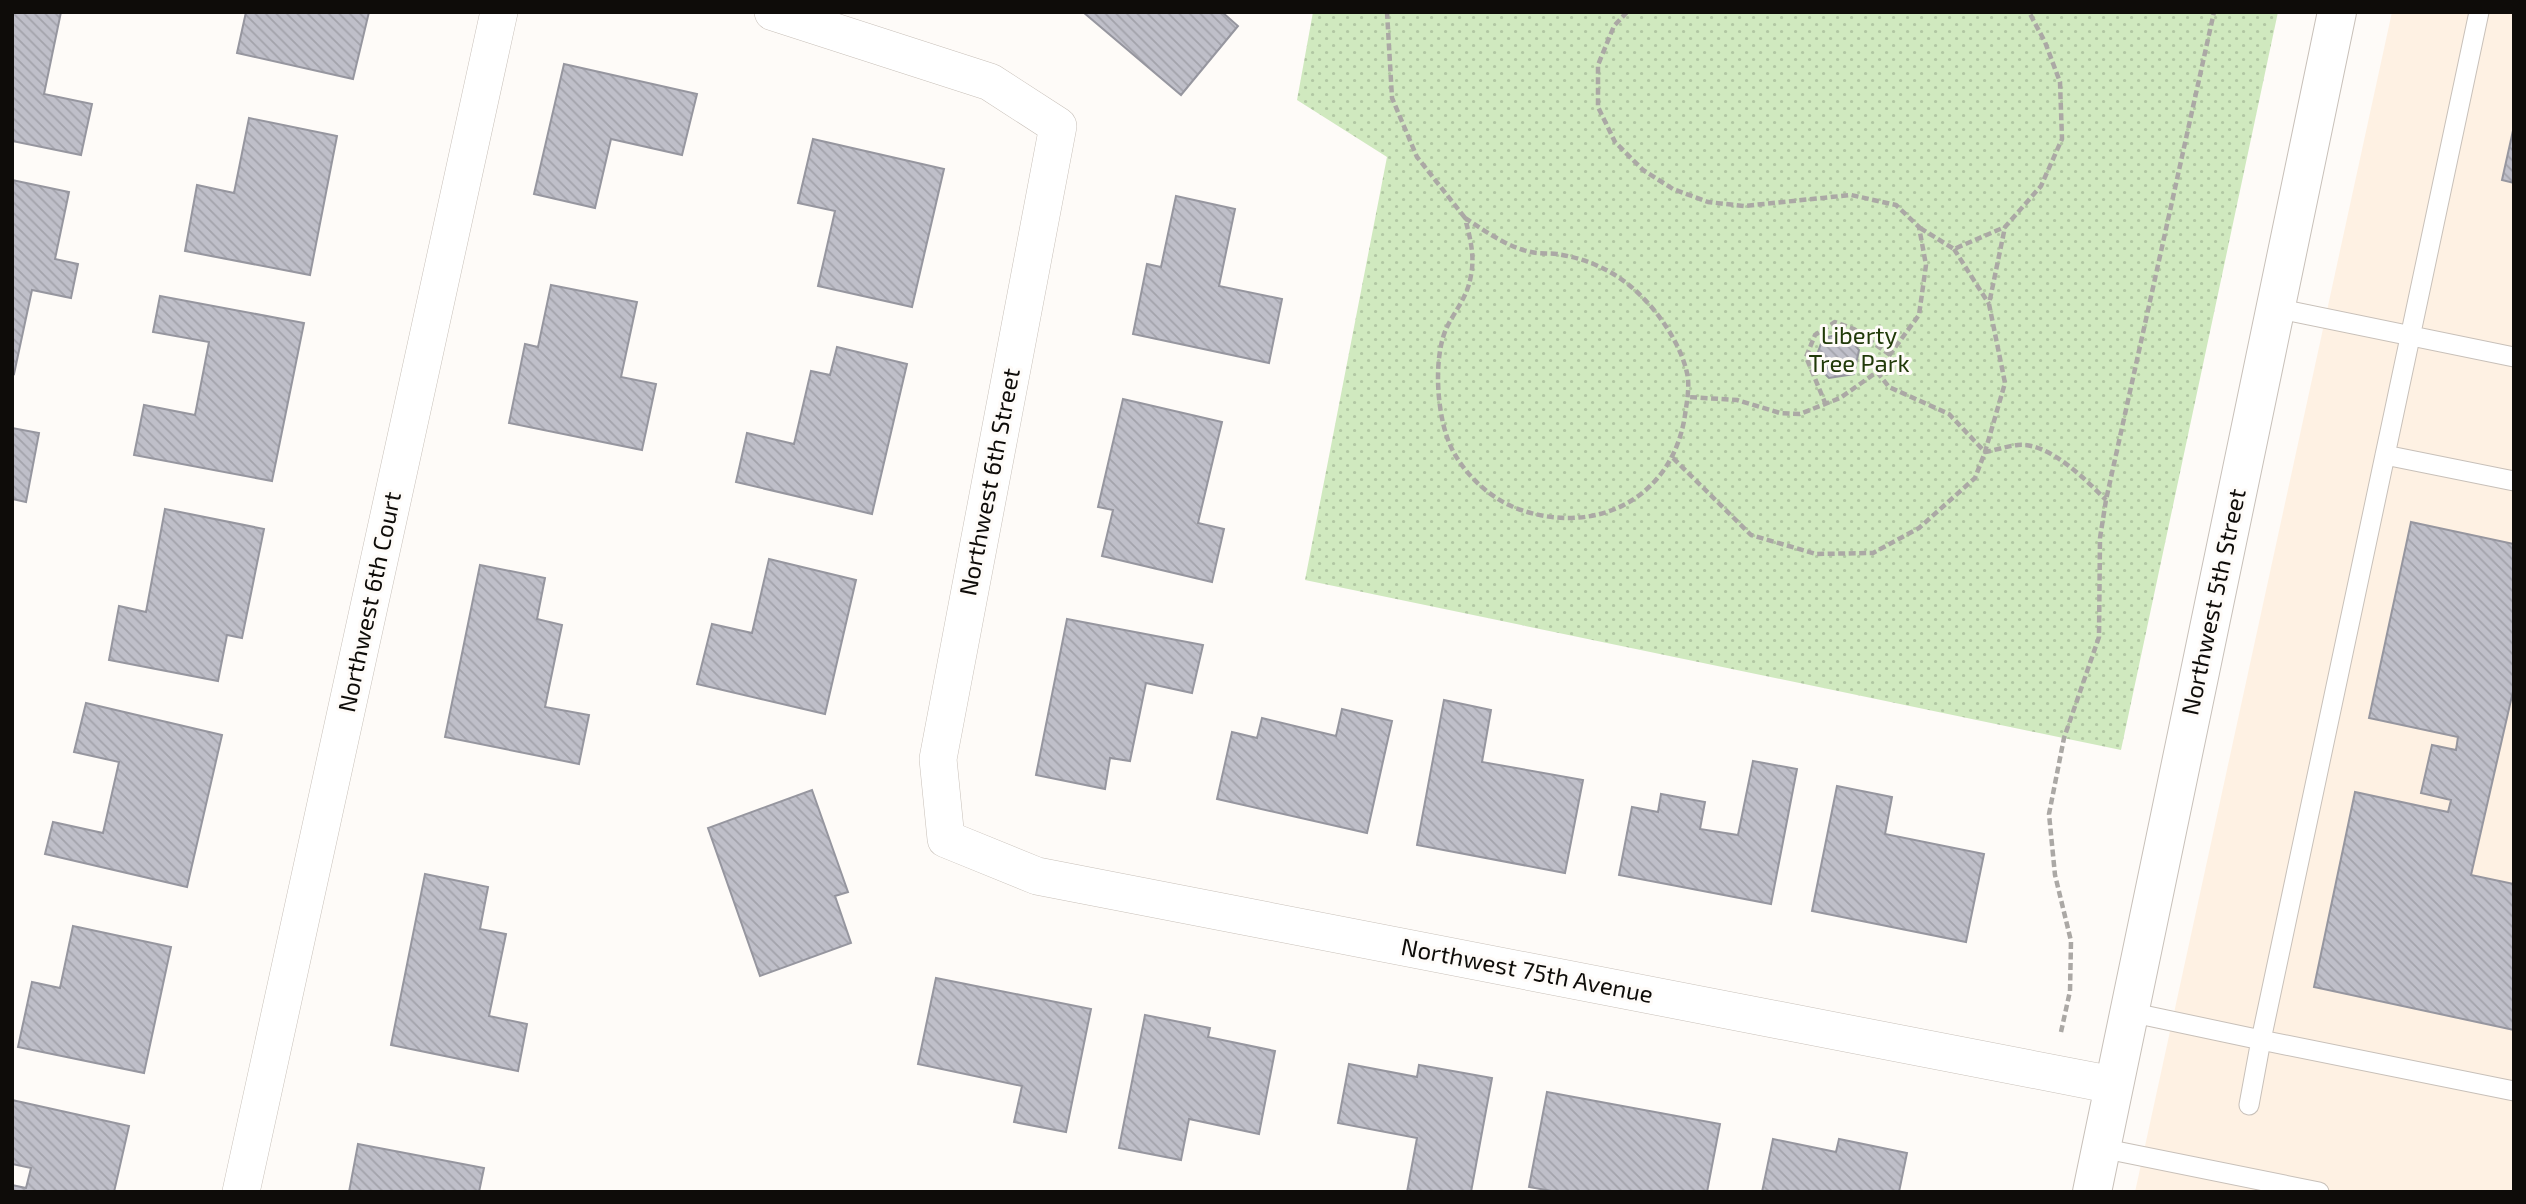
<svg xmlns="http://www.w3.org/2000/svg" width="2526" height="1204" viewBox="0 0 2526 1204" font-family="'Exo 2',sans-serif">
<style>
.built{fill:#fef1e3}
.green{fill:url(#green-dots)}
.building{fill:url(#building-back-hatch);stroke:#96969f;stroke-width:2}
.lines{fill:none;stroke-linecap:round;stroke-linejoin:round}
.lane-casing{stroke:#c8c0b9;stroke-width:21}
.street-casing{stroke:#c8c0b9;stroke-width:38}
.secondary-casing{stroke:#c8c0b9;stroke-width:40}
.path{stroke:#aba8a5;stroke-width:4.5;stroke-dasharray:7 3.5;stroke-linecap:butt}
.lane{stroke:#fff;stroke-width:19}
.street{stroke:#fff;stroke-width:37}
.secondary{stroke:#fff;stroke-width:38}
.labels{text-anchor:middle;stroke-width:6;stroke-linejoin:round;paint-order:stroke}
.park-label{font-size:24px;fill:#213a09;stroke:#fefbf8}
.street-label{font-size:24px;fill:#0e0c09;stroke:#fefbf8}
</style>
<defs>
<pattern id="green-dots" width="8" height="8" patternUnits="userSpaceOnUse" patternTransform="scale(1.75)"><rect width="8" height="8" fill="#d0e9bf"/><path d="M2 2h.1M6 6h.1" fill="none" stroke="#b1c7a3" stroke-width="1.8" stroke-linecap="round"/></pattern>
<pattern id="building-back-hatch" width="6" height="6" patternUnits="userSpaceOnUse" patternTransform="scale(1.75)"><rect width="6" height="6" fill="#bfbfc9"/><path d="M-1 5l2 2M0 0l6 6M5-1l2 2" fill="none" stroke="#a3a3ab"/></pattern>
</defs>
<rect width="100%" height="100%" fill="#fefbf8"/>
<path class="built" d="M2392,12h122v1180h-379z"/>
<path class="green" d="M1313,12h965l-157,738 -816,-170 82,-423 -90,-57z"/>
<path class="building" d="M12,12h49l-17,82 48,10 -11,51 -69,-14z
M246,12h123l-16,67 -116,-26z
M1083,12h139l16,14 -57,69z
M564,64l133,30 -15,61 -71,-16 -16,69 -61,-14z
M249,118l88,18 -27,139 -125,-24 12,-66 37,8z
M2514,126v57l-12,-3z
M813,139l131,30 -32,138 -94,-21 17,-75 -37,-8z
M12,180l57,12 -14,67 23,5 -7,34 -39,-8 -18,84 -2,-1z
M1176,196l59,13 -16,77 63,13 -13,64 -136,-29 14,-70 14,3z
M551,285l86,17 -16,75 35,7 -14,66 -133,-27 16,-79 13,3z
M160,296l144,27 -32,158 -138,-26 10,-50 51,10 14,-73 -56,-10z
M1845,333l14,17 -5,24 -25,4 -15,-15 9,-25z
M837,347l70,17 -35,150 -136,-32 11,-49 47,11 17,-73 19,4z
M1123,399l99,23 -24,101 26,6 -12,53 -110,-26 11,-46 -15,-3z
M12,428l27,5 -13,69 -14,-3z
M165,509l99,20 -22,109 -15,-3 -9,46 -109,-21 10,-54 27,6z
M2411,522l103,22v143l-43,188 43,9v146l-200,-43 41,-195 93,20 3,-12 -30,-7 11,-48 24,5 2,-13 -89,-19z
M769,559l87,21 -31,134 -128,-30 15,-60 40,9z
M480,565l65,13 -8,41 25,6 -17,82 44,8 -10,49 -134,-27z
M1067,619l136,26 -11,48 -46,-10 -16,78 -20,-3 -5,31 -69,-14z
M1444,700l47,10 -9,52 101,18 -18,93 -148,-28z
M86,703l136,32 -35,152 -142,-33 8,-32 50,11 16,-71 -45,-10z
M1342,709l50,12 -25,112 -150,-34 15,-67 25,6 5,-20 74,18z
M1753,761l44,8 -26,135 -152,-29 13,-68 26,5 3,-18 44,8 -5,27 38,6z
M1837,786l55,11 -7,37 99,20 -18,88 -154,-31z
M812,790l36,102 -13,4 16,47 -91,33 -52,-148z
M425,874l63,13 -8,42 26,5 -17,82 38,8 -9,47 -127,-26z
M73,926l98,21 -27,126 -126,-26 14,-65 28,6z
M936,978l155,31 -25,123 -52,-10 8,-36 -104,-22z
M1145,1015l65,13 -2,9 67,14 -16,83 -70,-15 -8,41 -62,-12z
M1349,1064l68,13 2,-12 73,13 -21,114h-64l10,-54 -79,-15z
M1547,1092l173,32 -13,68h-150l-28,-5z
M12,1100l117,26 -15,66h-102v-7l14,3 5,-20 -19,-4z
M1773,1139l63,13 3,-13 68,14 -8,39h-137z
M358,1144l126,24 -5,24h-130z"/>
<g class="lines">
<g class="lane-casing">
<path id="lane" d="M2275,308l239,49
M2385,455l129,26
M2129,1012l132,28 218,-1028
M2249,1105l12,-65 253,51
M2101,1148l218,44"/>
</g>
<g class="street-casing">
<path id="street" d="M773,12l217,70 68,44 -120,633 8,80 91,37 1076,209
M241,1192l258,-1180"/>
</g>
<g class="secondary-casing">
<path id="secondary" d="M2092,1192l245,-1180"/>
</g>
<path class="path" d="M1387,12l5,86 25,59 48,61
M1627,12l-13,14 -16,39v42l17,35 28,28 30,19 35,13 36,4 107,-11 45,10 23,22 7,38 -7,50 -42,57 -37,26 -40,16 -20,-1 -43,-13 -49,-3
M1465,218c20,13 42,29 66,34 8,2 17,1 26,2 26,4 51,14 72,31 25,20 51,56 58,88 3,13 0,28 -2,42 -12,81 -85,120 -161,96 -29,-9 -56,-32 -71,-60 -16,-29 -21,-93 -6,-124 9,-18 21,-31 24,-52 4,-19 -1,-38 -6,-57z
M1920,228l34,21 51,-22
M1954,249l35,55
M1877,372l12,15 60,27 36,38c11,-2 22,-6 33,-7 31,-3 68,35 88,55
M1826,405l-20,-48 9,-22 20,-13 19,7 36,26
M1673,458l78,77 65,19 57,-1 46,-25 56,-50 10,-26 20,-69 -16,-79 16,-77 36,-41 21,-47 -2,-57 -15,-40 -16,-30
M2061,1032l9,-41 1,-50 -16,-66 -6,-61 15,-76 35,-101 1,-99 6,-38 108,-488"/>
<use href="#lane" class="lane"/>
<use href="#street" class="street"/>
<use href="#secondary" class="secondary"/>
</g>
<g class="labels">
<g class="park-label">
<text x="1859" y="344">Liberty<tspan x="1859" dy="28">Tree Park</tspan></text>
</g>
<g class="street-label">
<text transform="translate(990 482) rotate(-79)" y="8">Northwest 6th Street</text>
<text transform="translate(370 602) rotate(-78)" y="8">Northwest 6th Court</text>
<text transform="translate(2214 602) rotate(-78)" y="8">Northwest 5th Street</text>
<text transform="translate(1527 971) rotate(11)" y="8">Northwest 75th Avenue</text>
</g>
</g>
<rect width="2526" height="1204" fill="none" stroke="#0e0c09" stroke-width="28"/>
</svg>
